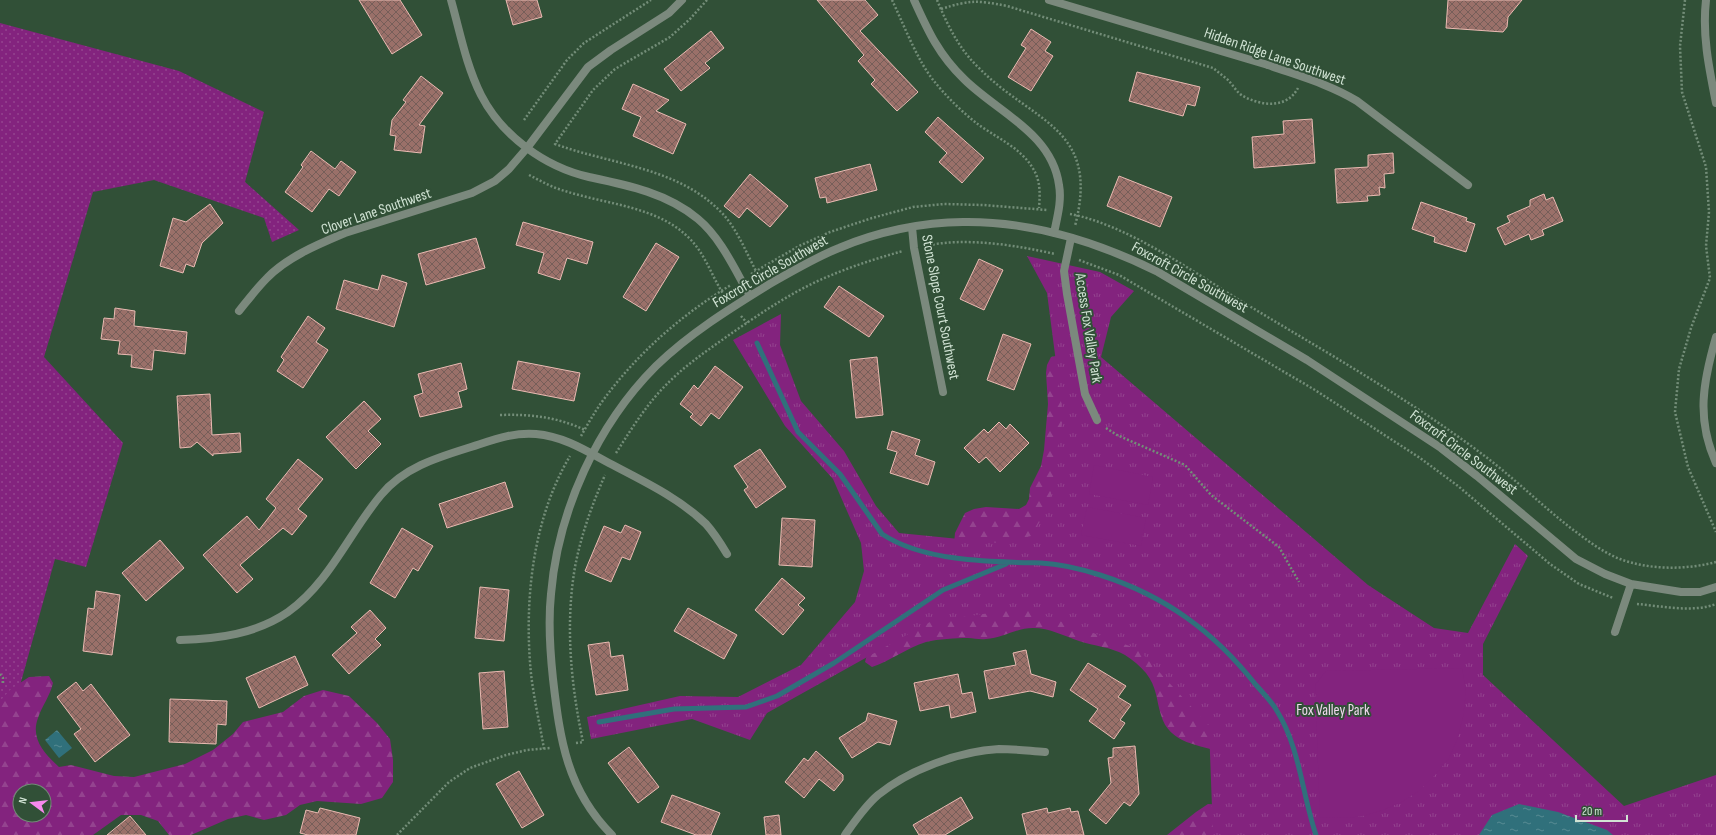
<svg xmlns="http://www.w3.org/2000/svg" width="1716" height="835" viewBox="0 0 1716 835" font-family="'Sofia Sans Condensed',sans-serif">
<style>
.grass{fill:url(#grass-dots)}
.forest{fill:url(#forest-firs);fill-rule:evenodd}
.park{fill:url(#park-tufts)}
.garden{fill:#83237e}
.water{fill:url(#water-ripples)}
.lines{fill:none;stroke-linecap:round;stroke-linejoin:round}
.stream{stroke:#30707b;stroke-width:5}
.building{fill:url(#building-cross-hatch);stroke:#eabbb3}
.path{stroke:#738d78;stroke-width:2.5;stroke-dasharray:2 2;stroke-linecap:butt}
.service{stroke:#7b897d;stroke-width:8}
.minor{stroke:#7b897d;stroke-width:8}
.tertiary{stroke:#7b897d;stroke-width:8}
.labels{text-anchor:middle;stroke-width:4;stroke-linejoin:round;paint-order:stroke}
.street-label{font-size:15px;fill:#d1e3d4;stroke:#315037}
.park-label{font-size:15px;fill:#f2d9ef;stroke:#315037}
</style>
<defs>
<pattern id="grass-dots" width="8" height="8" patternUnits="userSpaceOnUse"><rect width="8" height="8" fill="#83237e"/><path d="M2 2h.1M6 6h.1" fill="none" stroke="#94438f" stroke-width="1.8" stroke-linecap="round"/></pattern>
<pattern id="forest-firs" width="22" height="20" patternUnits="userSpaceOnUse"><rect width="22" height="20" fill="#83237e"/><path d="M5 1l3.5 6h-7zM16 11l3.5 6h-7z" fill="#94438f"/></pattern>
<pattern id="park-tufts" width="24" height="20" patternUnits="userSpaceOnUse"><rect width="24" height="20" fill="#83237e"/><path d="M3 7l-1-3M5 7V3M7 7l1-3M15 17l-1-3M17 17v-4M19 17l1-3" fill="none" stroke="#94438f"/></pattern>
<pattern id="water-ripples" width="26" height="14" patternUnits="userSpaceOnUse"><rect width="26" height="14" fill="#30707b"/><path d="M2 4q2-2 4 0t4 0M15 11q2-2 4 0t4 0" fill="none" stroke="#578b93"/></pattern>
<pattern id="building-cross-hatch" width="8" height="8" patternUnits="userSpaceOnUse"><rect width="8" height="8" fill="#9a7069"/><path d="M0 0l8 8M0 8l8-8" fill="none" stroke="#765e59"/></pattern>
</defs>
<rect width="100%" height="100%" fill="#315037"/>
<path class="grass" d="M0,23l179,48 85,41 -19,70 54,48 -27,12 -8,-24 -110,-38 -61,12 -49,165 79,86 -37,124 -31,-8 -55,199z"/>
<path class="forest" d="M1060,355l11,13 -20,176h-97l1,-11 10,-20 9,-4 12,-2 33,2 7,-4 3,-6 1,-11 11,-22 3,-16 4,-46 -2,-31 1,-8 4,-8z
M937,599l215,4 73,150c-25,-8 -56,-9 -64,-38 -5,-16 -4,-28 -15,-42 -6,-7 -13,-13 -21,-18 -14,-8 -31,-9 -46,-14 -15,-5 -29,-13 -46,-13 -17,0 -30,10 -47,11 -6,1 -12,-1 -18,-1 -13,0 -29,1 -42,4 -19,6 -36,19 -54,25l-7,-5 3,-11z
M49,676l4,7c-3,13 -11,23 -15,35 -8,21 7,36 21,49l12,-2 43,11 20,1 51,-13 28,-14 20,-16 10,-12 40,-10 21,-16 19,-6 26,6 28,27 13,16 3,21v22l-11,16 -21,6 -44,-3 -17,4 -14,10 -22,5 -18,-5 -18,4 -37,16h-22l-11,-14 -17,-6h-20l-28,20h-93v-134l11,-12 18,-12zM20,791h24v24h-24z
M1208,804l18,1 57,30h-116l29,-23z"/>
<path class="park" d="M1027,256l73,16 34,19 -23,26 -10,40 267,228 66,43 34,5 47,-89 13,12 -45,88v31l141,131 92,-31v60h-503l-4,-109 -71,-77 -115,-41 -93,14 -163,91 -17,27 -58,-21 -101,20 -4,-22 93,-21 58,1 63,-32 54,-63 9,-31 -3,-28 -28,-64 -48,-53 -52,-86 48,-26 -1,31 21,56 43,50 32,55 23,27 100,10 32,-7 18,-29 14,-91 -16,-123z"/>
<path class="garden" d="M1094,465l59,12 -5,28 -59,-11z
M1087,507l59,11 -5,28 -60,-11z
M1462,668l4,24 -3,25 -6,23 -8,18 -13,16 -17,17 -19,12 -17,7 -20,6 -16,2 -27,-1 -5,-132 11,-14z"/>
<path class="water" d="M57,730l15,18 -13,10 -14,-18z
M1519,804l39,8 49,18 6,5h-134l13,-20z"/>
<g class="lines">
<path class="stream" d="M757,343l41,89 42,42 42,60c42,28 111,28 159,29 21,1 40,6 59,12 66,21 114,57 156,110 7,8 16,17 21,26 23,37 25,83 39,124
M599,722l75,-13 72,-2 31,-11 57,-33 109,-73 63,-26"/>
</g>
<path class="building" d="M359,0h41l22,35 -30,19z
M506,0h31l5,17 -29,8z
M817,0h48l13,15 -18,16 58,61 -21,19 -26,-27 4,-4 -17,-19 6,-6z
M1448,0h74l-14,17 -1,10 -4,5 -57,-4z
M1031,29l20,13 -6,9 8,5 -22,35 -23,-14 18,-29 -5,-3z
M711,31l13,17 -19,15 5,5 -29,23 -17,-22z
M1137,72l63,15 -5,19 -8,-2 -4,12 -54,-15z
M421,76l22,17 -24,32 6,1 -4,27 -27,-3 2,-14 -6,-1 2,-15 14,-18 -3,-2z
M633,84l36,16 -13,11 30,13 -13,30 -40,-18 8,-19 -19,-8z
M938,117l46,41 -22,25 -23,-21 8,-9 -22,-21z
M1312,119l3,44 -61,5 -2,-31 32,-3 -1,-13z
M311,151l24,18 6,-8 15,11 -17,24 -10,-7 -17,23 -27,-20 18,-25 -2,-2z
M1393,153l1,20 -10,1 1,14 -6,-1 1,8 -13,1 1,5 -31,2 -2,-34 33,-2v-12z
M870,164l7,26 -50,13 -1,-6 -6,1 -5,-20z
M750,174l38,32 -18,21 -23,-19 -8,10 -15,-12z
M1119,176l53,21 -12,30 -53,-21z
M1544,194l2,6 7,-3 10,24 -21,9 2,5 -13,5 -2,-6 -24,11 -8,-17 13,-6 -3,-6 23,-10v-6z
M1421,202l46,16 -1,3 9,3 -9,28 -32,-10 1,-5 -23,-8z
M210,204l13,19 -21,20 -8,24 -8,-3 -3,9 -23,-7 13,-48 13,4z
M523,222l70,20 -6,22 -20,-6 -7,22 -22,-7 6,-20 -28,-8z
M476,238l9,30 -59,17 -8,-31z
M656,243l23,14 -33,54 -23,-14z
M979,259l24,11 -19,40 -24,-11z
M382,275l25,8 -13,44 -58,-18 8,-29 34,10z
M839,286l45,30 -15,21 -45,-30z
M115,308l20,3 -1,15 53,6 -2,22 -31,-4 -2,20 -21,-3 1,-12 -14,-1 2,-13 -19,-2 3,-21 10,1z
M308,316l17,12 -9,14 12,8 -25,38 -26,-17 7,-11 -3,-3z
M1003,334l28,10 -17,46 -27,-10z
M877,357l6,58 -27,3 -6,-58z
M518,361l62,12 -6,28 -62,-12z
M461,363l6,26 -9,3 4,15 -42,10 -6,-21 9,-3 -5,-19z
M715,366l28,21 -24,32 -8,-6 -10,13 -11,-9 3,-3 -13,-10 14,-19 4,4z
M210,394l2,41 28,-2 1,19 -28,2v2l-16,-14 -6,5 -11,1 -3,-52z
M364,401l17,18 -13,12 13,13 -25,25 -30,-32z
M999,422l7,7 4,-5 19,19 -29,29 -14,-15 -7,6 -15,-15 20,-19 4,4z
M892,431l28,9 -5,15 20,7 -7,23 -38,-12 7,-21 -10,-3z
M760,449l26,38 -30,21 -12,-18 4,-3 -14,-21z
M298,459l25,20 -25,30 9,7 -15,19 -9,-7 -43,37 13,14 -16,14 -34,-38 44,-39 12,14 17,-22 -10,-9z
M505,482l8,25 -66,21 -8,-24z
M782,518l33,2 -3,47 -33,-2z
M625,525l16,7 -11,28 -8,-3 -11,25 -26,-11 19,-45 17,7z
M402,528l31,18 -15,25 -5,-3 -18,30 -25,-15z
M160,540l24,28 -38,33 -24,-28z
M782,578l23,20 -7,7 6,5 -21,25 -28,-25z
M480,587l29,3 -5,51 -29,-3z
M96,591l24,4 -8,60 -29,-4 5,-43 6,1z
M688,608l49,27 -13,24 -50,-28z
M370,610l16,18 -11,11 6,6 -32,29 -17,-19 25,-22 -6,-6z
M609,642l2,15 12,-2 5,35 -32,5 -8,-50z
M1026,650l5,24 25,8 -3,15 -23,-6 -41,8 -5,-28 32,-6 -3,-12z
M295,656l13,29 -49,23 -13,-30z
M1088,663l38,23 -8,11 13,8 -11,15 5,3 -11,16 -25,-18 9,-12 -28,-19z
M504,671l4,56 -25,2 -4,-56z
M958,674l4,20 10,-2 4,20 -25,6 -2,-13 -29,6 -6,-28z
M76,682l7,9 8,-7 39,51 -35,27 -21,-28 7,-5 -24,-32z
M170,699l57,2 -1,24 -9,-1 -1,20 -47,-2z
M868,713l29,8 -7,24 -12,-3 -26,16 -13,-20 27,-17z
M1135,746l4,48 -9,12 -6,-4 -18,22 -17,-14 22,-27 -3,-25 5,-1v-9z
M629,747l30,40 -21,16 -30,-40z
M816,751l27,24v5l-9,11 -15,-12 -15,19 -19,-16 19,-24 4,3z
M519,771l25,44 -22,13 -26,-44z
M672,795l48,18 -9,22h-15l-35,-13z
M961,797l12,21 -28,17h-26l-6,-10z
M320,808l40,10 -4,17h-48l-8,-2 6,-23 12,3z
M1047,808l1,5 22,-5 1,4 7,-1 6,24h-57l-5,-21z
M779,815l2,20h-15l-2,-18z
M130,816l16,19h-39z"/>
<g class="lines">
<path class="path" d="M707,0l-17,19 -20,18 -55,32 -22,21 -38,54c57,21 123,23 167,69 15,16 24,39 34,58
M892,0c11,23 26,62 42,81 12,15 26,29 41,41 18,14 45,25 57,45 9,13 8,27 7,41
M937,0c10,24 22,49 41,67 54,56 123,59 97,159
M1685,0l-5,46 2,46 24,75 3,45 -3,34 4,32 -19,50 -12,41 -4,43 13,55 28,65
M941,9c29,-9 36,-9 66,-3l206,62c5,4 10,8 15,12 5,5 9,13 15,16 18,10 44,13 55,-8
M524,120l43,-60 17,-17 67,-43
M529,175c12,6 24,13 36,16 43,14 94,15 126,49 16,17 22,40 35,58
M1070,214c55,10 122,57 171,87 81,49 165,96 241,153 31,23 59,51 90,75 15,11 30,23 48,30 29,11 66,11 96,3
M925,246c40,-9 90,-1 130,8
M1079,260l40,15 196,115 105,68 38,28 92,78 29,20 34,14
M751,274l48,-28 31,-14 42,-14 41,-11 31,-3 39,1 64,5
M741,316l6,7
M500,415c31,-1 57,2 85,15
M1106,428l11,7 68,30 26,30 68,52 20,35
M581,436c7,-12 14,-25 23,-37 33,-45 78,-85 127,-114
M616,453c16,-25 32,-51 53,-71 18,-18 39,-32 60,-47 22,-15 45,-31 69,-44 33,-18 69,-30 105,-40
M1637,604c25,2 55,9 79,0
M0,674l3,4v7
M576,743l7,-1c-12,-57 -18,-117 -8,-175 6,-32 17,-62 30,-92
M544,749c-4,-24 -10,-50 -13,-75 -7,-72 1,-154 39,-218
M397,835l52,-53 21,-14 36,-13 21,-5 24,-2"/>
<path class="service" d="M1268,65c31,11 61,19 89,36l111,84
M1071,238l-7,33 3,23 18,100 12,26"/>
<path class="minor" d="M451,0c9,32 15,65 30,95 21,41 64,72 108,82 38,8 78,16 109,42 23,19 37,51 52,77
M914,0c14,31 25,55 50,79 33,33 88,54 95,106 3,16 -2,33 -5,48
M1049,0l219,65
M912,227l2,21 29,144
M239,311c9,-11 18,-23 28,-33 20,-21 52,-34 78,-45l127,-40 23,-12 14,-12 18,-21 61,-81 23,-17 58,-37 13,-13
M1615,632l16,-48
M180,640c38,-1 76,-6 108,-28 42,-30 61,-79 93,-117 23,-28 58,-38 90,-48 22,-7 42,-15 65,-13 26,2 49,16 71,28 34,18 71,35 99,62 8,9 15,20 21,30
M612,835c-45,-45 -52,-95 -59,-156 -3,-28 -5,-57 -2,-85 7,-83 46,-169 105,-228 33,-32 73,-57 112,-81 23,-13 46,-27 71,-37 37,-16 84,-26 124,-26 67,-1 135,20 195,50l149,88 134,88 36,28 99,83 29,15 26,10 50,8h19l16,-5
M845,835c10,-14 20,-29 33,-40 31,-25 81,-44 121,-46 16,0 31,2 46,3"/>
<path class="tertiary" d="M1706,0c-4,35 3,68 10,103
M1716,337c-13,45 -20,82 0,126"/>
</g>
<g class="labels">
<g class="street-label">
<text transform="translate(1275 56) rotate(19)" y="5">Hidden Ridge Lane Southwest</text>
<text transform="translate(376 211) rotate(-19)" y="5">Clover Lane Southwest</text>
<text transform="translate(770 271) rotate(-30)" y="5">Foxcroft Circle Southwest</text>
<text transform="translate(1190 277) rotate(29)" y="5">Foxcroft Circle Southwest</text>
<text transform="translate(941 307) rotate(79)" y="5">Stone Slope Court Southwest</text>
<text transform="translate(1089 328) rotate(81)" y="5">Access Fox Valley Park</text>
<text transform="translate(1464 452) rotate(37)" y="5">Foxcroft Circle Southwest</text>
</g>
<g class="park-label">
<text x="1333" y="715">Fox Valley Park</text>
</g>
</g>
<g transform="translate(32 803) rotate(285)"><circle r="19" fill="#315037" stroke="#718b76"/>
<path d="M0-3L7 15L0 10L-7 15Z" fill="#f689ed"/>
<text y="-6" font-size="11" font-weight="bold" text-anchor="middle" fill="#d1e3d4">N</text>
</g>
<path d="M1576 815v6h51v-6" fill="none" stroke="#d1e3d4" stroke-width="2"/>
<text x="1582" y="815" font-size="12" fill="#d1e3d4" stroke="#315037" stroke-width="3" paint-order="stroke">20 m</text>
</svg>
